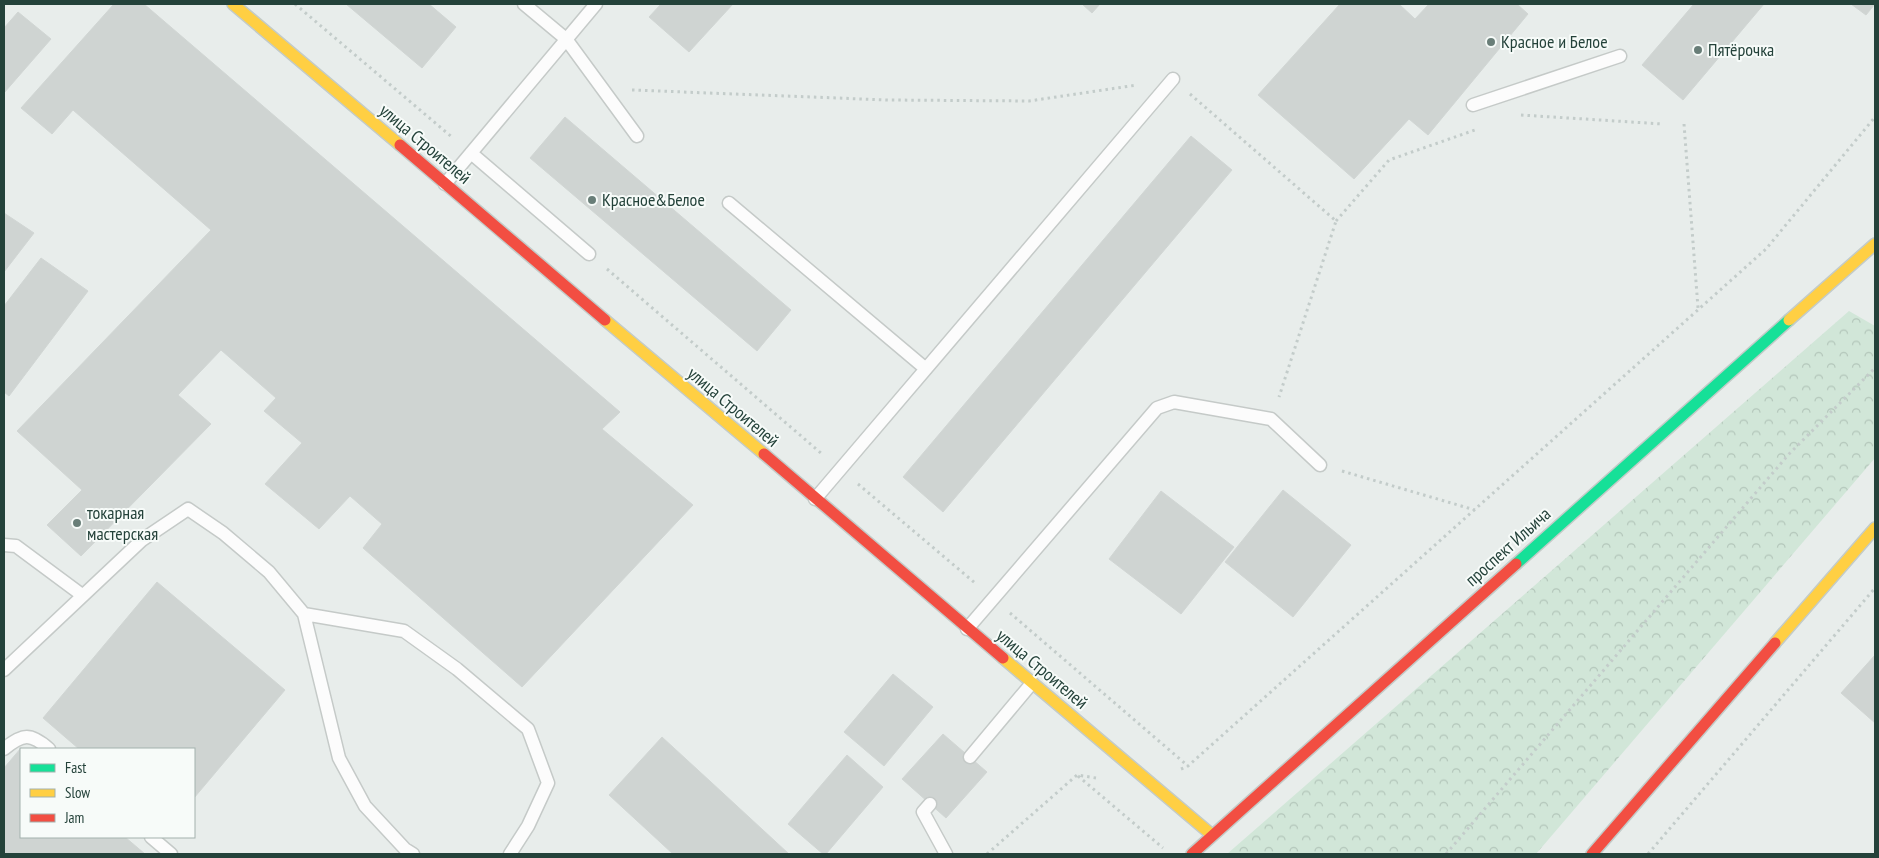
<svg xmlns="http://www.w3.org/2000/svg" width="1879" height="858" viewBox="0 0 1879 858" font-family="'PT Sans Narrow',sans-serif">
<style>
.park{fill:url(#park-crowns)}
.building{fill:#cfd4d2;stroke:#d1d6d4}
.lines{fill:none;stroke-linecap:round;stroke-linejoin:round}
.lane-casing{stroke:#c5cac8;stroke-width:15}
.fast-casing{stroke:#c3cbc8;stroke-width:14}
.slow-casing{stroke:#c3cbc8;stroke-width:14}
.jam-casing{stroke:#c3cbc8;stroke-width:14}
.path{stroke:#c3ccca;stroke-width:3;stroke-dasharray:2.5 4;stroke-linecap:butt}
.lane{stroke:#fcfcfc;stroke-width:12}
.fast{stroke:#16e098;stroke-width:11}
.slow{stroke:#ffcf43;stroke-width:11}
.jam{stroke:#f24e42;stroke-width:11}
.poi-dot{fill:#697e78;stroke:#f7fbf9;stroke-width:2}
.labels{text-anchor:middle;stroke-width:4;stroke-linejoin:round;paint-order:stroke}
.poi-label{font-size:18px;fill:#24423a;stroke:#f7fbf9;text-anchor:start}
.street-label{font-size:18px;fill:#24423a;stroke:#f7fbf9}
</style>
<defs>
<pattern id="park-crowns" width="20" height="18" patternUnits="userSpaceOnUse" patternTransform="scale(1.25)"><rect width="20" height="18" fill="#d1e6d8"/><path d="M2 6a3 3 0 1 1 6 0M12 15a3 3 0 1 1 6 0" fill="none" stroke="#b3c6ba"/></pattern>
</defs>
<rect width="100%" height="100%" fill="#e8edeb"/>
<path class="park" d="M1849,311l26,15v132l-339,396h-309z"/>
<path class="building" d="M114,4h30l476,408 -18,17 91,76 -171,182 -159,-139 19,-24 -32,-28 -31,33 -54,-45 37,-41 -38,-32 12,-13 -55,-48 -43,45 33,29 -130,132 -34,-31 35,-35 -65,-59 194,-201 -138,-120 -21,24 -31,-26z
M346,4h83l27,23 -34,41z
M661,4h72l-44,48 -40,-35z
M1082,4h18l-8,9z
M1340,4h59l16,15 14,-15h88l11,10 -100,121 -19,-16 -55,60 -96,-84z
M1694,4h70l-81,96 -41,-35z
M1851,4h24l-9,11z
M18,12l33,27 -47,54v-65z
M565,117l226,193 -34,41 -227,-193z
M1191,136l41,34 -289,342 -40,-35z
M4,213l30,20 -30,39z
M41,258l47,33 -79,105 -5,-4v-86z
M1283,490l68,55 -58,72 -68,-55z
M1161,491l73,56 -53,67 -72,-55z
M157,582l128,108 -91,108v-49h-115l-36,-31z
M1875,655v68l-34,-30z
M893,674l40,33 -49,59 -40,-34z
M943,734l44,38 -41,46 -44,-39z
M662,737l49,45 78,72h-116l-64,-59z
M21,748l2,1h-2v88h104l20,17h-141v-86z
M847,755l36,32 -57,67h-3l-35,-30z"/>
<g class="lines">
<g class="lane-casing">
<path id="lane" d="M524,4l42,35 71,97
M1473,105l147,-49
M471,153l118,101
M445,184l151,-180
M729,203l197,166
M815,499l358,-420
M4,545l12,1 66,49
M304,614l100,17 53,38 71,60 20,54 -20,43 -18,28
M967,629l190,-221 17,-6 97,17 49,46
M4,670l138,-130 46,-31 35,24 46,39 35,42 35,144 26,48 40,43 8,5
M4,749c19,-16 27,-16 45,0
M970,757l62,-74
M930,804l-7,8 23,42
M151,837l20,17"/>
</g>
<g class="fast-casing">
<path id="fast" d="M1516,564l273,-244"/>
</g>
<g class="slow-casing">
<path id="slow" d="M233,4l167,141
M605,320l159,134
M1789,320l86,-76
M1775,643l100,-115
M1003,658l209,177"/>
</g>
<g class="jam-casing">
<path id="jam" d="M400,145l205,175
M764,454l239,204
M1192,854l324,-290
M1592,854l183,-211"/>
</g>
<path class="path" d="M295,4l158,134
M632,90l256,10 141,1 108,-16
M1190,94l146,127 -57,176
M1521,115l142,9
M1684,124l14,184
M1336,221l53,-61 86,-30
M607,269l215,185
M1342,471l133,39
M858,484l117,99
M1010,613l178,153
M1181,769l7,-3 578,-517 109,-132
M1078,776l85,72
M987,854l90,-79 19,3
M1446,854l343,-400 86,-86
M1648,854l227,-266"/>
<use href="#lane" class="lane"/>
<use href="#fast" class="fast"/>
<use href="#slow" class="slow"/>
<use href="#jam" class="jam"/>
</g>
<g class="poi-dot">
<circle cx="1491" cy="42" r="5"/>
<circle cx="1698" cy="50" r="5"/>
<circle cx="592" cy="200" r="5"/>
<circle cx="77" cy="523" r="5"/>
</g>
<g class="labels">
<g class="poi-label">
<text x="1501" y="48">Красное и Белое</text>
<text x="1708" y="56">Пятёрочка</text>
<text x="602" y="206">Красное&amp;Белое</text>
<text x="87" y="519">токарная<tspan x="87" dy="21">мастерская</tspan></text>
</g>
<g class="street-label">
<text transform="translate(425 144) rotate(40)" y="6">улица Строителей</text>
<text transform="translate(733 407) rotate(40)" y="6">улица Строителей</text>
<text transform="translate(1508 547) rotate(-42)" y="6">проспект Ильича</text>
<text transform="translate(1042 669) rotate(40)" y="6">улица Строителей</text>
</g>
</g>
<rect width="1879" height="858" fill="none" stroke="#24423a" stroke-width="10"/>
<rect x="20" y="748" width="175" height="90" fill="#f7fbf9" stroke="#a3b1ad"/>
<rect x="30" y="764" width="25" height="8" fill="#16e098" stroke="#a3b1ad"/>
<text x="65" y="773" font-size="15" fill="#24423a">Fast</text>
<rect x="30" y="789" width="25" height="8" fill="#ffcf43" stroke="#a3b1ad"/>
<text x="65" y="798" font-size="15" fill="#24423a">Slow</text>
<rect x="30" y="814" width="25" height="8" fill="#f24e42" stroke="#a3b1ad"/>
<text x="65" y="823" font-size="15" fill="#24423a">Jam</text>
</svg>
